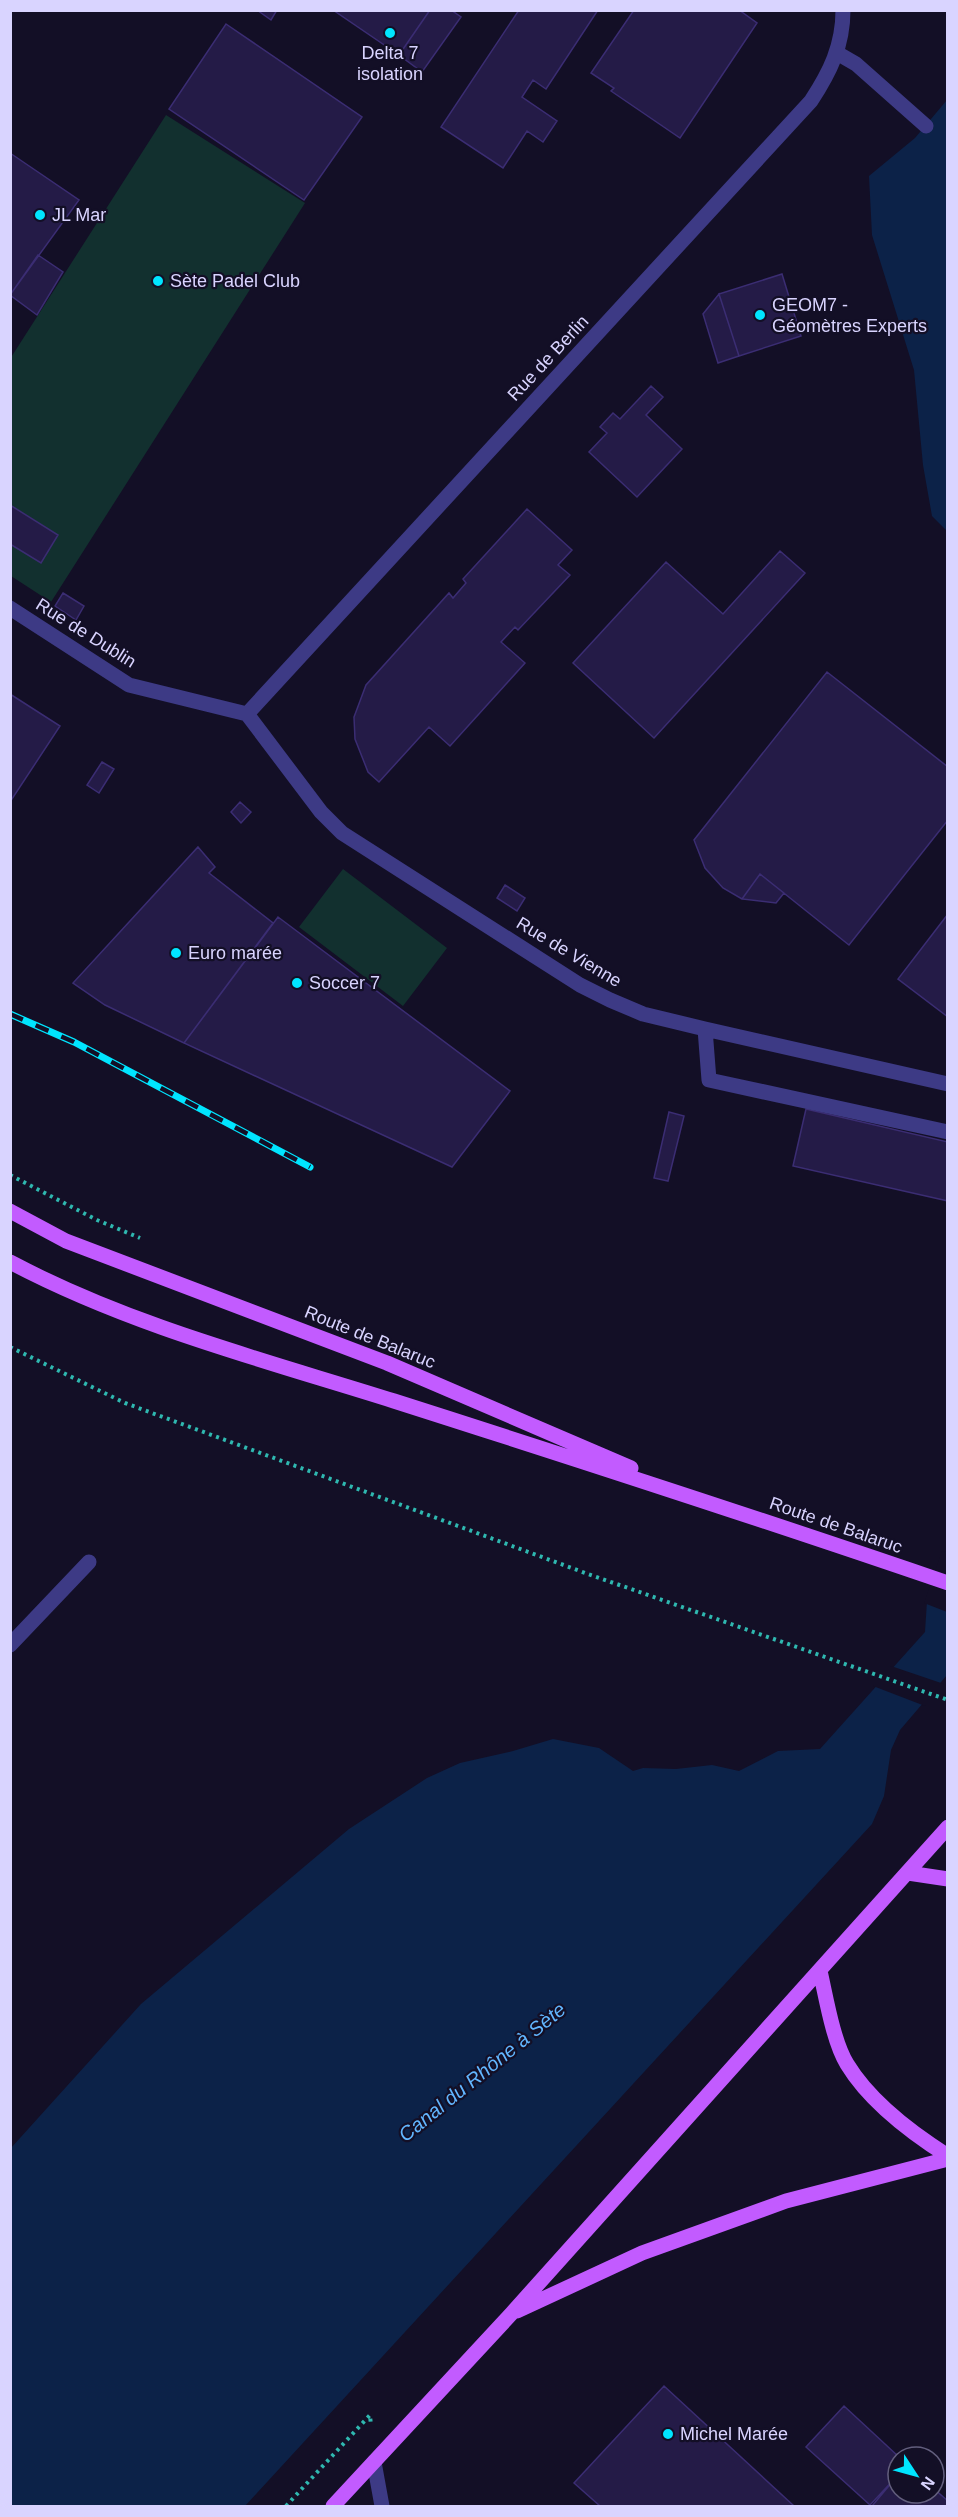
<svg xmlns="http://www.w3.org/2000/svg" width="958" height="2517" viewBox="0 0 958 2517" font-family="Arial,sans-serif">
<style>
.green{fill:#12302f}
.water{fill:#0c2248}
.pier{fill:#130f26}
.building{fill:#241b47;stroke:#3b2d73;stroke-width:1.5}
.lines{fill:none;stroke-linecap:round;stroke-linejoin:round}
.path{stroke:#2fb8b0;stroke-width:4;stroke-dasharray:3 4.5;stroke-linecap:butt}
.minor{stroke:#3d3a85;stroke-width:15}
.major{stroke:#c25bff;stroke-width:15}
.rail-casing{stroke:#00e5ff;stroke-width:7}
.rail{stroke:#130f26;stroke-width:4.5;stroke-dasharray:14;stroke-linecap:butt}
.poi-dot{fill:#00e5ff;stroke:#130f26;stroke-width:2}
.labels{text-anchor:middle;stroke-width:4.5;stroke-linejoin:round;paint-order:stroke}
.poi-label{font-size:18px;fill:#d9d4ff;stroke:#130f26;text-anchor:start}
.street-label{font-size:18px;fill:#d9d4ff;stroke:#130f26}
.water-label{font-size:20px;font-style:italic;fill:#62b6ff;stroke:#130f26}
</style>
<rect width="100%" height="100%" fill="#130f26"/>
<path class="green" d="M166,115l139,88 -254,399 -40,-26 -1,-217z
M343,869l104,79 -44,58 -104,-79z"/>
<path class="water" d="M947,100v431l-15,-15 -9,-51 -9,-95 -42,-135 -3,-59 46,-38z
M947,1549v126l-47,55 -9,20 -7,46 -12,28 -627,682h-234v-358l130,-144 208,-175 78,-51 33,-15 53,-12 40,-12 46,9 34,23 10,-3 33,1 36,-4 27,6 39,-20 42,-2 105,-117 2,-31z"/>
<path class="pier" d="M942,1551l5,2v59l-23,-9z
M891,1666l53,18 -19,22 -52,-20z"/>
<path class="building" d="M257,10h20l-6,10z
M333,10h97l-31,45z
M430,10h21l10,7 -39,55 -23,-17z
M519,10h79l-52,79 -13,-9 -11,17 35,24 -14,21 -16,-11 -24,37 -62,-41z
M634,10h105l18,13 -77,115 -69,-47 3,-3 -23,-15z
M226,24l136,93 -58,83 -135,-91z
M10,153l69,47 -69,95z
M38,255l25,17 -26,43 -27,-20z
M782,274l19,62 -62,20 -20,-62z
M719,294l20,62 -21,7 -15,-49z
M651,386l12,11 -17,18 36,34 -45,48 -48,-45 18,-19 -7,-6 13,-14 7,6z
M10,505l48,30 -17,28 -31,-19z
M527,509l45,41 -14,15 12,10 -52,55 -3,-3 -14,15 24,21 -75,83 -21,-19 -50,55 -11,-10 -13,-33 -1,-22 12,-32 83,-92 4,5 13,-15 -3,-4z
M780,551l25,22 -151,165 -81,-75 93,-101 57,52z
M63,593l21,13 -8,14 -21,-14z
M827,672l121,95v53l-99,125 -89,-71 -18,25 -19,-11 -18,-20 -11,-28z
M10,694l50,32 -50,76z
M102,762l12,7 -15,24 -12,-8z
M240,802l11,10 -10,11 -10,-11z
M198,847l17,20 -6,6 64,50 -89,120 -79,-38 -32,-22z
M760,874l24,19 -8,10 -34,-4z
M505,885l20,13 -8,13 -20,-13z
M948,914v103l-50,-38z
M278,917l232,174 -58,76 -268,-124z
M806,1109l142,33v59l-155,-35z
M669,1112l15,4 -16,65 -14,-3z
M664,2386l130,120h-194l-26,-23z
M844,2406l55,51 -1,18 -28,30 -64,-58z
M898,2475v18h36v-4l14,12v5h-76z"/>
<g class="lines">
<path class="path" d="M10,1175l87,45 43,18
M10,1347l115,56 463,171 360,126
M286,2506l84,-91 1,11"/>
<path class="minor" d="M837,53l19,11 70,62
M10,608l119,77 118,29
M247,714l564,-613c19,-29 32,-55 32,-91
M247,714l74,98 21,21 238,152 30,15 33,14 62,15 243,55
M705,1029l4,51 239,52
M10,1645l79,-83
M374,2462l8,44"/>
<path class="major" d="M10,1211l56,30 321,122 244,105
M10,1262c121,64 254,98 384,139 185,59 370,119 554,182
M908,1873l40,6
M820,1971c6,26 13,70 27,93 23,38 63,68 101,92
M517,2311l125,-58 144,-52 162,-42
M333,2506l179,-193 436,-486"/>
<g class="rail-casing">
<path id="rail" d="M10,1014l64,28 236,125"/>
</g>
<use href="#rail" class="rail"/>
</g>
<g class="poi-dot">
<circle cx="390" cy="33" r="6"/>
<circle cx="40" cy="215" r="6"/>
<circle cx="158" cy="281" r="6"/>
<circle cx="760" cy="315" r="6"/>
<circle cx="176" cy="953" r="6"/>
<circle cx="297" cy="983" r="6"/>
<circle cx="668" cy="2434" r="6"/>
</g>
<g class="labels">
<g class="poi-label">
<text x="390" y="59" text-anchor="middle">Delta 7<tspan x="390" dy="21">isolation</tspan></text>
<text x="52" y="221">JL Mar</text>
<text x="170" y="287">Sète Padel Club</text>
<text x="772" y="311">GEOM7 -<tspan x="772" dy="21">Géomètres Experts</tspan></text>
<text x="188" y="959">Euro marée</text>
<text x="309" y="989">Soccer 7</text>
<text x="680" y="2440">Michel Marée</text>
</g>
<g class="street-label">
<text transform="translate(548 358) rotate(-47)" y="6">Rue de Berlin</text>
<text transform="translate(86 633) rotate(32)" y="6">Rue de Dublin</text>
<text transform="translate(569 952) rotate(31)" y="6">Rue de Vienne</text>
<text transform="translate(370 1337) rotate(22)" y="6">Route de Balaruc</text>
<text transform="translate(836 1525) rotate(19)" y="6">Route de Balaruc</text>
</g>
<g class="water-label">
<text transform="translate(482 2072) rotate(-39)" y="7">Canal du Rhône à Sète</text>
</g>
</g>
<rect width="958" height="2517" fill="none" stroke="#d9d4ff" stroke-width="24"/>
<g transform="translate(916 2475) rotate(126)"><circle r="28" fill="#130f26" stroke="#625e7d" stroke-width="1.5"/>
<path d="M0-4.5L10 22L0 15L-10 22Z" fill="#00e5ff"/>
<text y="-9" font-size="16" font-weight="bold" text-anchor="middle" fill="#d9d4ff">N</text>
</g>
</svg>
